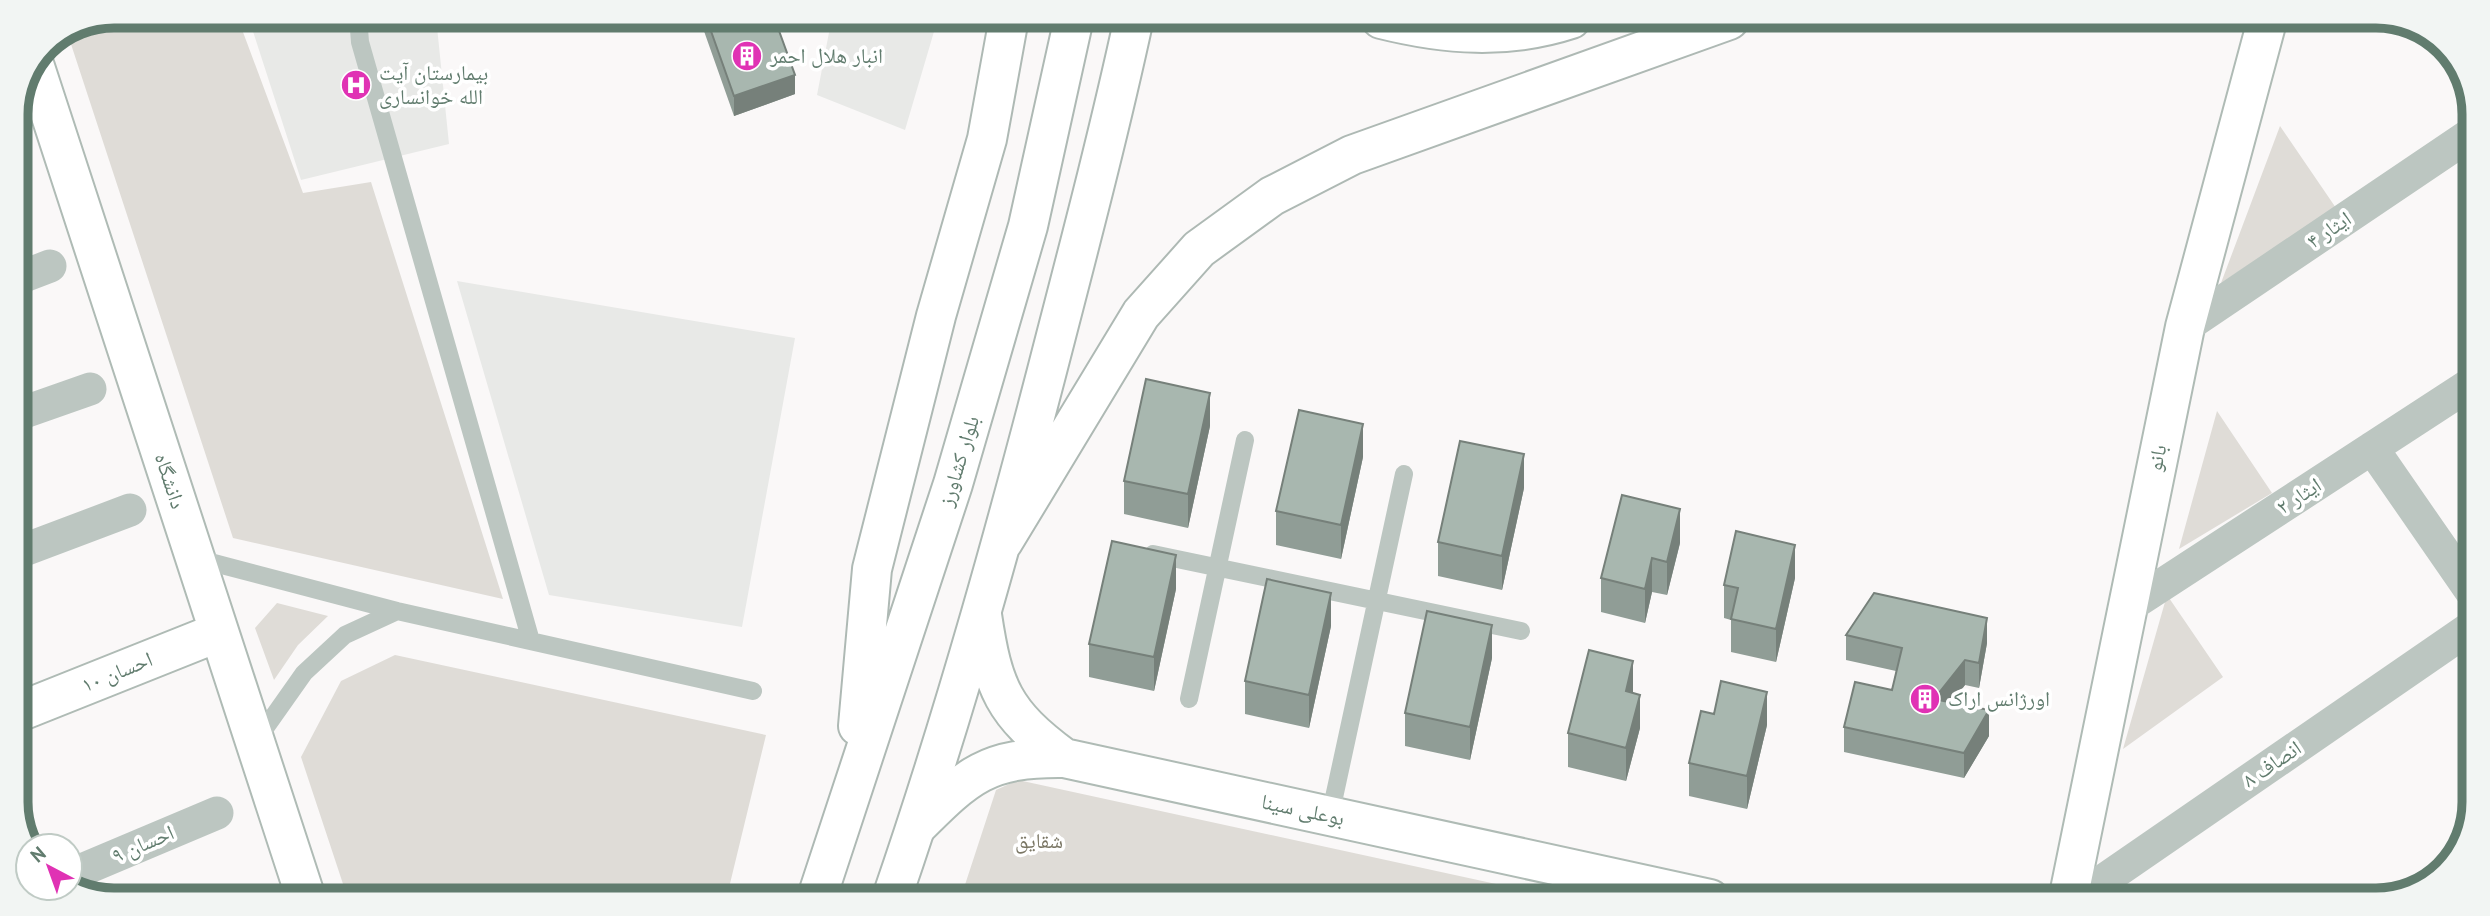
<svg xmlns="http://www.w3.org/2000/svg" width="2490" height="916" viewBox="0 0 2490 916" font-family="'PT Sans','Noto Naskh Arabic',sans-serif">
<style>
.built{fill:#e8e9e7}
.green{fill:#dfdcd7}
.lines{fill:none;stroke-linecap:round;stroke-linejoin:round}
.secondary-casing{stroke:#afbbb5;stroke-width:42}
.primary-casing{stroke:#aeb9b4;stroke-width:42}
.lane{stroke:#bcc6c1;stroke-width:18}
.street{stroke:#bcc6c1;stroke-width:33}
.secondary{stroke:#fff;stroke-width:38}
.primary{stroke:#fff;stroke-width:38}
.wall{fill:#909d96}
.shaded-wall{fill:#76807a}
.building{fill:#a8b7af;stroke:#76807a;stroke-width:2}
.labels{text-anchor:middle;stroke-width:7;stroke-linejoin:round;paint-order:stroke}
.poi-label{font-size:21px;fill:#617c6e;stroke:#fff;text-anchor:start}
.street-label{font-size:21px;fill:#617c6e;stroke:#fff}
.park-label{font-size:21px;fill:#7a7664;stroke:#fff}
.rim{fill:none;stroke:#617c6e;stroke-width:9}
</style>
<rect width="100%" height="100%" fill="#faf8f8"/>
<path class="built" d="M248,16l188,1 13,127 -148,36z
M832,17l106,1 -33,112 -88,-35z
M457,281l338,57 -53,289 -193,-32z"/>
<path class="green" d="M114,16h123l66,177 68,-11 132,417 -270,-61 -165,-503z
M2280,126l56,82 -115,75z
M2217,411l55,82 -93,56z
M2167,595l56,82 -100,72z
M277,603l51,13 -30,29 -24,35 -19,-52z
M395,655l371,80 -39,161h-380l-46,-139 40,-76z
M1018,780l542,118 -599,-1 35,-107z"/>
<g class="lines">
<g class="secondary-casing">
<path id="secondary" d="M35,67l270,828
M982,615c11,73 21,98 82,143
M16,713l203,-81
M916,827c52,-52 71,-70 148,-69l646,141
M2068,900l117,-573 82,-306"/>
</g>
<g class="primary-casing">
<path id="primary" d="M1381,19c64,16 126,21 190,0
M1003,542l138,-228 58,-65 73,-53 80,-41 377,-135
M858,726l14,-157 64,-253 51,-177 22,-121
M817,897l136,-413 75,-258 46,-208
M892,897c64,-186 116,-374 165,-565 27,-104 54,-208 77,-314"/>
</g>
<path class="lane" d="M358,16l2,26 171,599
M1153,554l368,77
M195,558l202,53 356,80
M1189,699l56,-259
M256,741l48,-68 41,-38 52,-24
M1330,816l74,-342"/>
<path class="street" d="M16,279l34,-13
M2185,327l289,-195
M16,415l74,-26
M2372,448l99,143
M16,553l114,-43
M2125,609l347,-226
M70,875l147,-62
M2075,900l395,-272"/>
<use href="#secondary" class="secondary"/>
<use href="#primary" class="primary"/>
</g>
<path class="wall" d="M699,17h75l21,77 -61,22z
M1210,426l-22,102 -64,-14v-33z
M1363,457l-22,102 -65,-14v-34z
M1524,488l-22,102 -64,-14v-34z
M1680,543l-13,52 -15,-3 -7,31 -44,-11v-34z
M1795,578l-19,84 -45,-10v-32l-7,-2v-33z
M1176,589l-22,102 -65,-14v-33z
M1331,626l-22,102 -64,-14v-33z
M1846,635l141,8 -8,45 -14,-3 -13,17 37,34 -25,42 -120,-26v-25l48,-37 4,-19 -50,-11z
M1492,658l-22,102 -65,-14v-33z
M1633,693l7,35 -14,53 -58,-14v-34z
M1767,725l-20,84 -58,-13v-33z"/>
<path class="shaded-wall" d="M795,75v19l-61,22v-20z
M1210,393v33l-22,102v-34z
M1363,424v33l-22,102v-34z
M1524,454v34l-22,102v-34z
M1680,509v34l-13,52v-33z
M1795,545v33l-19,84v-33z
M1176,555v34l-22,102v-34z
M1652,558v34l-7,31v-34z
M1331,593v33l-22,102v-33z
M1987,618v25l-8,45v-25z
M1492,625v33l-22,102v-33z
M1965,660v25l-31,39v-25z
M1633,661v33l-7,-3z
M1767,692v33l-20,84v-33z
M1640,695v33l-14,53v-33z
M1989,710v26l-25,42v-25z"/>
<path class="building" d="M706,17h68l21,58 -61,21z
M1146,379l64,14 -22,101 -64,-13z
M1299,410l64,14 -22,101 -65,-14z
M1460,441l64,13 -22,102 -64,-14z
M1622,495l58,14 -13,53 -15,-4 -7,31 -44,-11z
M1736,531l59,14 -19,84 -45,-10 7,-31 -14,-3z
M1112,541l64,14 -22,102 -65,-13z
M1267,579l64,14 -22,102 -64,-14z
M1874,593l113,25 -8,45 -14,-3 -31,39 55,11 -25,43 -120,-26 11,-45 37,8 10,-42 -56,-13z
M1427,611l65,14 -22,102 -65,-14z
M1589,650l44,11 -7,30 14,4 -14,53 -58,-15z
M1721,681l46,11 -20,84 -58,-13 12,-52 13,3z"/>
<defs>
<g id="building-disc" transform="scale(1.575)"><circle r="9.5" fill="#e032b4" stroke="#fff"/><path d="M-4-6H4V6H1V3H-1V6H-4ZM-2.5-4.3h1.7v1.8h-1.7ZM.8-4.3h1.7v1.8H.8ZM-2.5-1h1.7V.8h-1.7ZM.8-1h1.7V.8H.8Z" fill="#fff"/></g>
<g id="hospital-disc" transform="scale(1.575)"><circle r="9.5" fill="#e032b4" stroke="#fff"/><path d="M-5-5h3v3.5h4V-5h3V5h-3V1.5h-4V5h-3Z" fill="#fff"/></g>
</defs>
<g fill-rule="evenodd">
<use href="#building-disc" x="747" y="56"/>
<use href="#hospital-disc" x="356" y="85"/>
<use href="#building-disc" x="1925" y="699"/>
</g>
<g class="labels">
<g class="poi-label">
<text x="770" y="63">انبار هلال احمر</text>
<text x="379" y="80">بیمارستان آیت<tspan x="379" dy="24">الله خوانساری</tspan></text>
<text x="1948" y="706">اورژانس اراک</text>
</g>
<g class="street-label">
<text transform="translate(2329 230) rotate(-34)" y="7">ایثار ۴</text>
<text transform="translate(2157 458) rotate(-78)" y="7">بانو</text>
<text transform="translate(959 461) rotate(-73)" y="7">بلوار کشاورز</text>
<text transform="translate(170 481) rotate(72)" y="7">دانشگاه</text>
<text transform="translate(2299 496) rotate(-33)" y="7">ایثار ۲</text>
<text transform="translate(117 672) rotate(-22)" y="7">احسان ۱۰</text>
<text transform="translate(2272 764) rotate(-34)" y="7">انصاف ۸</text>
<text transform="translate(1303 810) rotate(12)" y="7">بوعلی سینا</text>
<text transform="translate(143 844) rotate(-23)" y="7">احسان ۹</text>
</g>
<g class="park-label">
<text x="1039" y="848">شقایق</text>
</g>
</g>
<path d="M0 0H2490V916H0ZM114 28H2376A86 86 0 0 1 2462 114V802A86 86 0 0 1 2376 888H114A86 86 0 0 1 28 802V114A86 86 0 0 1 114 28Z" fill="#f2f5f3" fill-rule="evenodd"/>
<path class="rim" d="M114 28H2376A86 86 0 0 1 2462 114V802A86 86 0 0 1 2376 888H114A86 86 0 0 1 28 802V114A86 86 0 0 1 114 28Z"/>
<g transform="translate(49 867) rotate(319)"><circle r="33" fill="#ffffff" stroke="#c0cbc5" stroke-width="2"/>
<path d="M0-5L12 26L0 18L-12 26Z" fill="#e032b4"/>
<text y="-10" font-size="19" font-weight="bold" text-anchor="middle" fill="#617c6e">N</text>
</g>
</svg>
